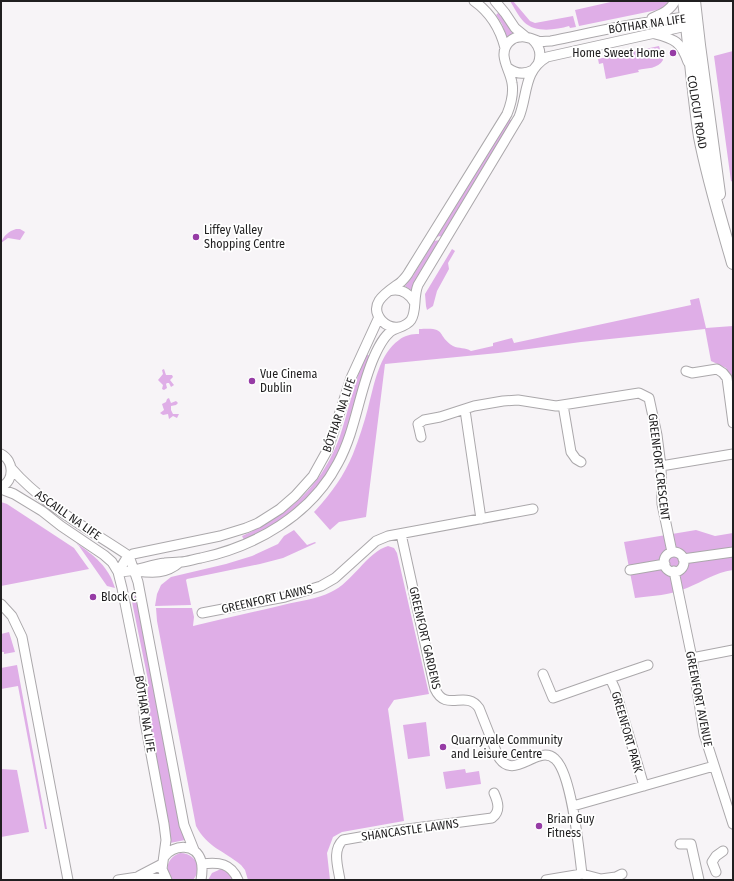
<svg xmlns="http://www.w3.org/2000/svg" width="734" height="881" viewBox="0 0 734 881" font-family="'Fira Sans Condensed',sans-serif">
<style>
.green{fill:#dfaee7}
.lines{fill:none;stroke-linecap:round;stroke-linejoin:round}
.minor-casing{stroke:#aba8ab;stroke-width:11}
.major-casing{stroke:#aba8ab;stroke-width:14}
.minor{stroke:#fff;stroke-width:9}
.major{stroke:#fff;stroke-width:12}
.poi-dot{fill:#963ba5;stroke:#fff;stroke-width:1.5}
.labels{text-anchor:middle;stroke-width:3.5;stroke-linejoin:round;paint-order:stroke}
.street-label{font-size:12px;fill:#201f20;stroke:#fff}
.poi-label{font-size:12px;fill:#201f20;stroke:#fff;text-anchor:start}
</style>
<rect width="100%" height="100%" fill="#f7f4f7"/>
<path class="green" d="M510,1h3l17,20 5,2 38,-7 3,11 -6,1 -1,-2c-14,4 -34,7 -45,-4 -6,-6 -10,-15 -14,-21z
M615,1h54l-6,7 -6,2 -78,16 -4,-16z
M499,12l11,17 5,5 -8,4 -5,-14 -6,-9z
M659,46l4,14c-5,9 -16,8 -25,10l1,2 -33,7 -3,-16 -4,1 -1,-5z
M733,51v131l-2,-1 -17,-125z
M509,119l4,2 -71,116 -3,-1 -3,2z
M16,229h4l5,3 -5,8 -12,-2 -7,5c2,-7 8,-12 15,-14z
M440,240l-26,44 -2,7 -7,-5 8,-10 21,-35z
M452,249l3,2 -7,12 1,6 -12,22 -4,15 -6,4 -1,-4 -1,-12z
M699,298l7,30 27,-2v67l-3,-17 -4,-8 -15,-7 -6,-32 -124,13 -83,11 -113,11 -19,153 -27,5 -9,8 -16,-18c16,-17 30,-36 39,-58 6,-15 11,-31 15,-46 6,-23 11,-54 31,-68 6,-5 13,-6 20,-6v-5c29,-2 16,5 34,17 6,3 12,1 18,5l22,-5v-3l19,-5 2,5 177,-38 -1,-5z
M366,354l4,2c-12,28 -17,57 -27,85 -13,35 -38,64 -69,85 -9,6 -20,10 -30,14l-2,-4c48,-22 80,-50 98,-100 9,-28 15,-56 26,-82z
M164,369l2,6h6l1,2 -3,3 4,5 -3,2 -2,-4h-2l-1,1 1,4 -3,2 -2,-1 1,-4 -5,-5 5,-6 -1,-4z
M169,398l2,5 5,-2 2,2 -2,2 -5,1v4l2,4h6l-2,4 -4,-2 -4,3 -1,-5 -5,1 -3,-2 4,-3 -2,-6 4,-2 1,-3z
M1,502l6,2 67,44 15,21 -88,17z
M294,530l13,15 8,-3 1,1 -33,15 -23,6 -73,15 -1,1 5,25 -36,1 2,-12 4,-9 10,-8 55,-13 26,-8 26,-12 6,-8z
M696,530l19,6 18,-3v37c-19,3 -29,11 -46,18 -16,7 -35,8 -52,10l-11,-56z
M76,543c18,12 33,24 39,45l-8,-2 -28,-40z
M388,546l6,2 3,5 32,141 -35,6 -6,9 16,112 -62,11 -9,5 -6,16 3,27h-82l-3,-10 -4,-5c-18,-15 -33,-17 -45,-39l-39,-205 -1,-13h36l2,9 -1,9c30,-7 60,-14 90,-21 16,-4 34,-6 48,-13 21,-9 36,-40 57,-46z
M137,596l43,231 5,13 -15,3v-9l-22,-115v-39l-17,-83z
M9,632l6,20 -11,2v-2h-2l-1,-18z
M17,665l30,164h-2l-27,-143 -17,3v-21z
M426,722l4,34 -22,3 -5,-34z
M1,769l16,1 12,62 -28,5z
M465,769l1,4 13,-2 2,13 -35,5 -3,-17z
M180,853c15,0 24,15 13,27h-21c-9,-10 -4,-23 8,-27z
M221,869l8,4 5,7h-26l4,-7z"/>
<g class="lines">
<g class="minor-casing">
<path id="minor" d="M474,1c17,12 26,27 31,47
M495,1l10,12 10,15 11,9
M652,18c9,-4 18,-7 23,-17
M655,34c20,5 26,8 33,28
M532,39c8,7 10,15 6,25
M508,68c8,6 16,7 25,2
M389,291c11,-3 19,1 25,11
M399,327c-6,1 -12,-1 -17,-6 -16,-18 7,-30 19,-39 3,-3 6,-6 8,-10l98,-158c4,-10 7,-20 5,-31 -2,-14 -15,-28 -3,-41 3,-3 7,-5 11,-5 6,-1 12,2 18,4 4,1 8,0 13,0 35,-7 70,-16 106,-20 12,-1 22,-5 34,-3
M686,371l6,2 25,-4 6,4 4,5 6,45
M563,405l8,47 5,7 5,3
M465,410l16,109
M421,437l-3,-13 6,-4 16,-3 34,-11 29,-5 15,-1 38,6 83,-13 10,5 8,37 4,31 1,38 10,48
M1,454c13,7 14,26 0,33
M661,466l72,-12
M11,468c32,37 78,61 118,88
M1,489l13,5 28,17 19,15 43,29 8,7 6,10 4,16 19,95 4,39 19,102 2,16 -4,29 5,11
M401,534l34,155c11,24 31,0 44,19l19,48c15,27 40,-13 57,3 17,15 24,92 27,115
M664 562a10 10 0 1 1 20 0a10 10 0 1 1-20 0Z
M129,556l9,26 46,243 10,25
M683,559l50,-7
M630,570l35,-6
M136,571c17,2 30,3 44,-9
M674,571l18,87 12,76 29,90
M118,572c16,0 31,-7 47,-9 5,-1 10,0 15,-1 7,0 14,-3 21,-4 55,-12 110,-43 137,-95 18,-33 21,-72 36,-106 4,-9 10,-22 19,-27 6,-3 14,-4 18,-10 6,-9 2,-23 7,-35l101,-168c9,-22 4,-46 28,-60l135,-30 9,-6
M118,572l8,-13 7,-5 87,-18 26,-8 12,-5 22,-14 15,-13 18,-20 15,-27 23,-71 28,-61
M1,604l11,12 10,21 46,243
M202,613l83,-16 36,-11 14,-8 41,-37 12,-5 145,-27
M692,658l41,-8
M543,674l10,24 57,-20 5,11 29,97
M610,678l38,-13
M573,806l141,-40
M680,844h11l8,36
M164,857c10,-13 32,-14 37,4 2,6 1,13 0,19
M202,864c17,-2 29,-1 36,16
M716,872l-4,-10 4,-6 7,-5
M139,876l23,-12
M118,880l20,-3 28,2
M340,880c-2,-13 -8,-30 3,-40l57,-10 92,-12c9,-7 6,-16 2,-25
M546,880l36,-6 19,5 15,-2 6,-3"/>
</g>
<g class="major-casing">
<path id="major" d="M684,1c6,45 9,91 16,136 8,42 21,84 33,126
M694,1l5,44 20,149"/>
</g>
<use href="#minor" class="minor"/>
<use href="#major" class="major"/>
</g>
<g class="poi-dot">
<circle cx="673" cy="53" r="4"/>
<circle cx="196" cy="237" r="4"/>
<circle cx="252" cy="381" r="4"/>
<circle cx="93" cy="597" r="4"/>
<circle cx="443" cy="747" r="4"/>
<circle cx="539" cy="826" r="4"/>
</g>
<g class="labels">
<g class="street-label">
<text transform="translate(647 24) rotate(-8)" y="4">BÓTHAR NA LIFE</text>
<text transform="translate(697 112) rotate(81)" y="4">COLDCUT ROAD</text>
<text transform="translate(339 415) rotate(-71)" y="4">BÓTHAR NA LIFE</text>
<text transform="translate(659 467) rotate(83)" y="4">GREENFORT CRESCENT</text>
<text transform="translate(68 515) rotate(35)" y="4">ASCAILL NA LIFE</text>
<text transform="translate(267 599) rotate(-13)" y="4">GREENFORT LAWNS</text>
<text transform="translate(425 638) rotate(77)" y="4">GREENFORT GARDENS</text>
<text transform="translate(699 699) rotate(79)" y="4">GREENFORT AVENUE</text>
<text transform="translate(145 714) rotate(81)" y="4">BÓTHAR NA LIFE</text>
<text transform="translate(627 732) rotate(74)" y="4">GREENFORT PARK</text>
<text transform="translate(410 830) rotate(-8)" y="4">SHANCASTLE LAWNS</text>
</g>
<g class="poi-label">
<text x="665" y="57" text-anchor="end">Home Sweet Home</text>
<text x="204" y="234">Liffey Valley<tspan x="204" dy="14">Shopping Centre</tspan></text>
<text x="260" y="378">Vue Cinema<tspan x="260" dy="14">Dublin</tspan></text>
<text x="101" y="601">Block C</text>
<text x="451" y="744">Quarryvale Community<tspan x="451" dy="14">and Leisure Centre</tspan></text>
<text x="547" y="823">Brian Guy<tspan x="547" dy="14">Fitness</tspan></text>
</g>
</g>
<rect width="734" height="881" fill="none" stroke="#201f20" stroke-width="4"/>
</svg>
